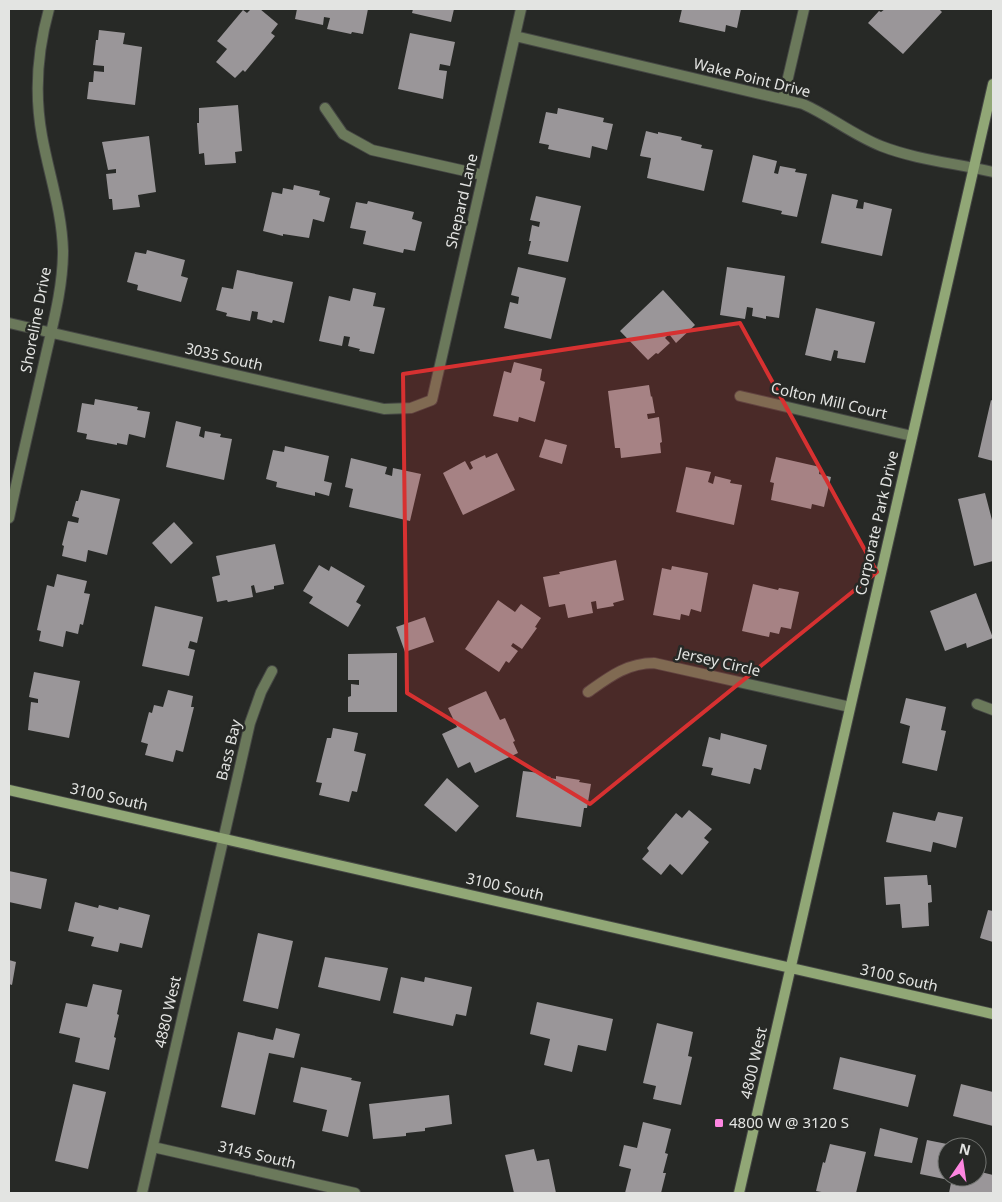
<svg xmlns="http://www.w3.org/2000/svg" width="1002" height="1202" viewBox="0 0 1002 1202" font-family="'Noto Sans',sans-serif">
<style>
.building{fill:#9a9699}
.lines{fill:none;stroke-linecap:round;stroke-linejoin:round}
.street-casing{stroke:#454744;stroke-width:12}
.secondary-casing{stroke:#454744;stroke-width:12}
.street{stroke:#6b795b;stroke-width:10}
.secondary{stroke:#91a776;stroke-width:10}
.marked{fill:#d73131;fill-opacity:0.2;stroke:#d73131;stroke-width:4;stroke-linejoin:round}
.poi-dot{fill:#fe86e1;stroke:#272926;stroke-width:2}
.labels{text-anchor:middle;stroke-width:5;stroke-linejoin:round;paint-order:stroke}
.street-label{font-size:15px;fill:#e3e4e2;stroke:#272926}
.poi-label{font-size:15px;fill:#e3e4e2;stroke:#272926;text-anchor:start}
</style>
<rect width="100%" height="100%" fill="#272926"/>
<path class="building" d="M251,9h9l18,15 -7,9 4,3 -30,36 -2,-2 -8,8 -19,-16 11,-13 -10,-8 26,-31 4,3z
M297,9h71l-5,25 -11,-2 -1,2 -24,-5 3,-11 -6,-1 -1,8 -28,-6z
M413,9h41l-3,13 -39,-9z
M682,9h59l-4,19 -11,-3 -1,7 -46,-10z
M885,9h54l3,3 -39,42 -35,-31 11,-12 2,1z
M99,30l26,3 -2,11 19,3 -7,58 -48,-6 2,-17h4l1,-11 10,1v-6l-11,-1 3,-25h2z
M410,33l45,9 -5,24 -10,-2 -1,6 8,1 -4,28 -45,-10z
M238,105l4,46 -7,1 1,11 -31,2 -1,-12 -5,1 -2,-31h2v-15z
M558,108l46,10 -1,4 10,2 -6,26 -15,-4 -2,12 -42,-9 1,-4 -10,-2 7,-31 11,2z
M646,131l12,3v-2l24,5 -1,3 21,5 -1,3 12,2 -9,41 -57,-13 4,-20 -11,-2z
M149,136l7,56 -18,3 2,12 -27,3 -1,-11h-3l-3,-25 10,-1v-4l-8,1 -6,-28z
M753,155l24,6 -3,12 4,1 2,-8 16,3 -1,3 12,2 -10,43 -16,-3 1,-3 -40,-9z
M294,185l26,6 -1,4 11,3 -6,24 -11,-3 -4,19 -26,-4v2l-20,-5 9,-39 10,2 1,-6 10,2z
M832,194l26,6 -2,8 7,1 1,-7 28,7 -10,47 -61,-13z
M536,196l45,10 -13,56 -40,-8 3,-13h-2l3,-16 7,2 1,-5 -10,-2z
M368,201l46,11 -2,7 10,3 -7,29 -11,-2 -1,4 -40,-9 3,-13 -16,-3 6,-26 11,2z
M147,250l38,10 -4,16 7,2 -7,24 -44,-12 1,-5 -11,-3 8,-30 11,2z
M518,267l48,11 -15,61 -47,-11 6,-26 8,2 1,-7 -8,-2z
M727,267l58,9 -6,42 -13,-2v3l-14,-3 1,-8 -6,-1 -2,12 -25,-4z
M237,270l56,12 -9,41 -11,-3 -1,3 -15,-4 1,-7 -6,-1 -2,10 -24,-5 1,-3 -11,-3 6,-23 11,2z
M353,288l23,5 -3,13 12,2 -11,46 -15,-3 1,-2 -12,-3 2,-9 -6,-1 -2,10 -23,-5 10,-45 21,5z
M663,290l32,35 -19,18 -7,-9 -4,4 5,5 -12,11 -2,-1 -8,7 -28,-29z
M816,308l59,14 -10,41 -28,-5 1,-7 -4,-1 -3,11 -26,-6z
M514,362l28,7 -2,11 5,2 -10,40 -16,-5 -1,5 -25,-6 11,-45 7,2z
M649,385l2,12 1,-1 3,17 -8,1 1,5 11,-2 3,25 -2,1 1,10 -40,5 -1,-10h-5l-7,-57z
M95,399l43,8 -1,3 13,2 -5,26 -16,-4 -2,11 -10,-2v2l-31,-6 1,-5 -10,-2 5,-29 12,2z
M991,400l2,1v60l-15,-4z
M176,421l25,6 -2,9 5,2 1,-7 16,3 -1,3 12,2 -8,41 -58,-13z
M545,439l22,6 -5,19 -23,-7z
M285,446l44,10 -5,25 8,2 -3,13 -14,-4v4l-39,-9 1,-5 -11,-3 7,-29 11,2z
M497,453l18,37 -52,25 -20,-42 22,-12 5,9 3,-2 -3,-6 15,-7 1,3z
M776,457l44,10 -1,7 12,3 -7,30 -12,-3 -1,5 -40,-9 3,-17 -4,-1z
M351,458l36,9 -2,7 7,2 1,-8 28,6 -11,47 -61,-14 4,-18 -8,-2z
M686,467l25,5 -3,10 5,2 2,-8 16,4 -1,3 12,2 -8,40 -58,-13z
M81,490l39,9 -13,56 -19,-5 -2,12 -24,-6 2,-10 -2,-1 6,-24 10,2 1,-5 -7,-2 4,-15h2z
M985,493l7,27h1v41l-19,5 -16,-67z
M174,522l19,21 -22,21 -19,-21z
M275,544l9,40 -10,2v3l-18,4 -2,-8 -3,1 2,11 -25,5 -1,-2 -10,2 -5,-25 8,-2 -4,-19z
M616,560l8,40 -11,3 1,3 -17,3 -1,-8 -5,1 2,11 -25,5 -3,-14 -16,3 -6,-30 17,-3 -1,-2z
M319,565l10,6 2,-5 34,20 -9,16 5,3 -13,22 -39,-24 4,-6 -10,-6z
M672,566l36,7 -7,39 -10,-3 -2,7 -8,-2 -1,6 -27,-5 9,-47 9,2z
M57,574l30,7 -3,12 6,1 -7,31 -3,-1 -2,10 -12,-3 -3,16 -24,-6 2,-10 -4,-1 10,-45 7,2z
M753,584l25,6 1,-2 20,4 -8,37 -10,-2 -2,7 -9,-2 -1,5 -27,-6z
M976,593l17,45 -26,10 -1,-5 -21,8 -15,-40z
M498,600l17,12 6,-8 20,14 -6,9 2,1 -15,21 -9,-6 -2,3 7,5 -9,12 -3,-2 -7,11 -34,-23z
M155,606l48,11 -6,26 -7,-2 -2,7 7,2 -6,26 -47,-10z
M425,617l9,25 -29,10 -9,-25z
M397,653v59h-49v-15l3,-1v-12l8,1v-5h-11v-26z
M34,672l46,9 -11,57 -41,-8 3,-28 7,1v-4l-9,-2z
M168,690l25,6 -2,11h3l-11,45 -7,-2 -3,12 -28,-7 3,-11 -7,-2 8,-30 3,1 2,-8 9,2z
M486,691l14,29 5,-2 10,23 -2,1 5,11 -43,20 -5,-11 -12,6 -16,-34 15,-7 -9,-19z
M906,698l40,9 -5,23 5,1 -9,40 -35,-8 8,-37 -10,-3z
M333,728l25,5 -4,18 12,3 -9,38 -5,-1 -3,11 -30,-7 3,-12 -6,-1 11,-44h4z
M721,733l46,12 -6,25 -7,-2 -4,16 -39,-9 2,-7 -11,-2 7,-29 11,3z
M523,771l17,2 -1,2 12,2 -1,1 6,1v-3l24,4 -1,2 12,2 -4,24h-3l-3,19 -65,-10z
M447,778l32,28 -23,26 -32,-27z
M689,810l23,19 -8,9 5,4 -27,33 -12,-11 -9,11 -19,-16 7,-8 -2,-3 29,-35 6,5z
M893,812l42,9 3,-9 25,5 -7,31 -23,-6 -2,10 -45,-10z
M9,871l38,8 -6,30 -32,-7z
M927,875l1,10h3l1,17 -4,1 1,23 -27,2 -2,-24 -14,1 -2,-28z
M75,902l23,6 1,-3 19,5 1,-3 31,8 -8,33 -22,-5 -2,9 -27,-6 3,-9 -26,-6z
M988,910l5,1v31l-13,-4z
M258,933l35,8 -15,68 -35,-8z
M325,957l63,11 -8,33 -62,-14z
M9,960l7,2 -4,23 -3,-1z
M401,977l23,5 1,-5 47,10 -6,29 -10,-2 -3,12 -60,-13z
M93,984l29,6 -5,24 2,1 -5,22 2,1 -7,32 -34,-8 5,-24 -21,-5 7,-30 21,4z
M537,1002l76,17 -7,32 -28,-6 -6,27 -28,-7 6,-26 -20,-5z
M657,1023l36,9 -5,24 4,1 -11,48 -28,-6 3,-13 -13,-3z
M276,1028l24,6 -6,24 -25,-5 -14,62 -34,-8 17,-75 35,8z
M840,1057l76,18 -8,32 -75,-18z
M301,1067l51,11 -1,2 10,2 -13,55 -26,-6 5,-21 -34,-8z
M73,1084l33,8 -18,77 -33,-8z
M961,1084l32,8v34l-40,-10z
M449,1095l3,29 -27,4v3l-19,2v3l-33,3 -4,-35z
M643,1122l28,7 -6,24 3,1 -5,19h3l-5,20h-36l6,-24 -12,-3 5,-21 13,3z
M880,1128l38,10 -6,25 -38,-7z
M927,1140l30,6 -10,1v27l-2,-1 -1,6 -24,-5z
M830,1144l36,8 -10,41h-29l-11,-2 7,-29 2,1z
M534,1149l3,12 12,-2 7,34h-42l-9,-38z
M977,1171l16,4 -1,18h-43l2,-10 9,2 2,-8h15z"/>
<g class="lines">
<g class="street-casing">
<path id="street" d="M515,36l288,68c27,12 50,31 78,42 36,14 74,17 112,26
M783,99l21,-90
M325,108l18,26 29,16 111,25
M9,323l375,86 27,-1 21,-8 89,-391
M740,396l172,40
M9,518c11,-52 23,-103 35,-155 8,-36 19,-74 19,-112 -1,-40 -14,-76 -21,-115 -8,-44 -5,-84 7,-127
M588,692c21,-15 39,-29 66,-29l196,44
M977,704l16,6
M153,1147l202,46
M142,1193l108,-470 11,-31 11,-21"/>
</g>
<g class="secondary-casing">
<path id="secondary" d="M9,790l984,224
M739,1193l254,-1109"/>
</g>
<use href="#street" class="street"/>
<use href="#secondary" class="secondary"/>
</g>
<path class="marked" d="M740,323l137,249 -287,232 -183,-111 -4,-319z"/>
<rect class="poi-dot" x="714" y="1118" width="10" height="10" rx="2.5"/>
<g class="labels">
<g class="street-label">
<text transform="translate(752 78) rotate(14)" y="5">Wake Point Drive</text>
<text transform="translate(462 201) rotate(-77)" y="5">Shepard Lane</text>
<text transform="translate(36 320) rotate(-79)" y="5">Shoreline Drive</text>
<text transform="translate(224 357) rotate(13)" y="5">3035 South</text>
<text transform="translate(829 401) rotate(13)" y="5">Colton Mill Court</text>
<text transform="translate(877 523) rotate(-77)" y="5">Corporate Park Drive</text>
<text transform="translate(719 662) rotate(13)" y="5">Jersey Circle</text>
<text transform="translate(229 750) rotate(-76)" y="5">Bass Bay</text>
<text transform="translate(109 797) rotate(13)" y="5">3100 South</text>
<text transform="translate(505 887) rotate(13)" y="5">3100 South</text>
<text transform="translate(899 978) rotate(13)" y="5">3100 South</text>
<text transform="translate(168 1012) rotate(-77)" y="5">4880 West</text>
<text transform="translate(754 1063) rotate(-77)" y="5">4800 West</text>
<text transform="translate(257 1155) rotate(13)" y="5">3145 South</text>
</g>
<g class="poi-label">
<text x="729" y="1128">4800 W @ 3120 S</text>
</g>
</g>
<rect width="1002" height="1202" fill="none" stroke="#e3e4e2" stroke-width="20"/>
<g transform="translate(962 1162) rotate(13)"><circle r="24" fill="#272926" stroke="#727471"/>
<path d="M0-4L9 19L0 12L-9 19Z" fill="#fe86e1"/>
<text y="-8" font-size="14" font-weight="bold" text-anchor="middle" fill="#e3e4e2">N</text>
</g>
</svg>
